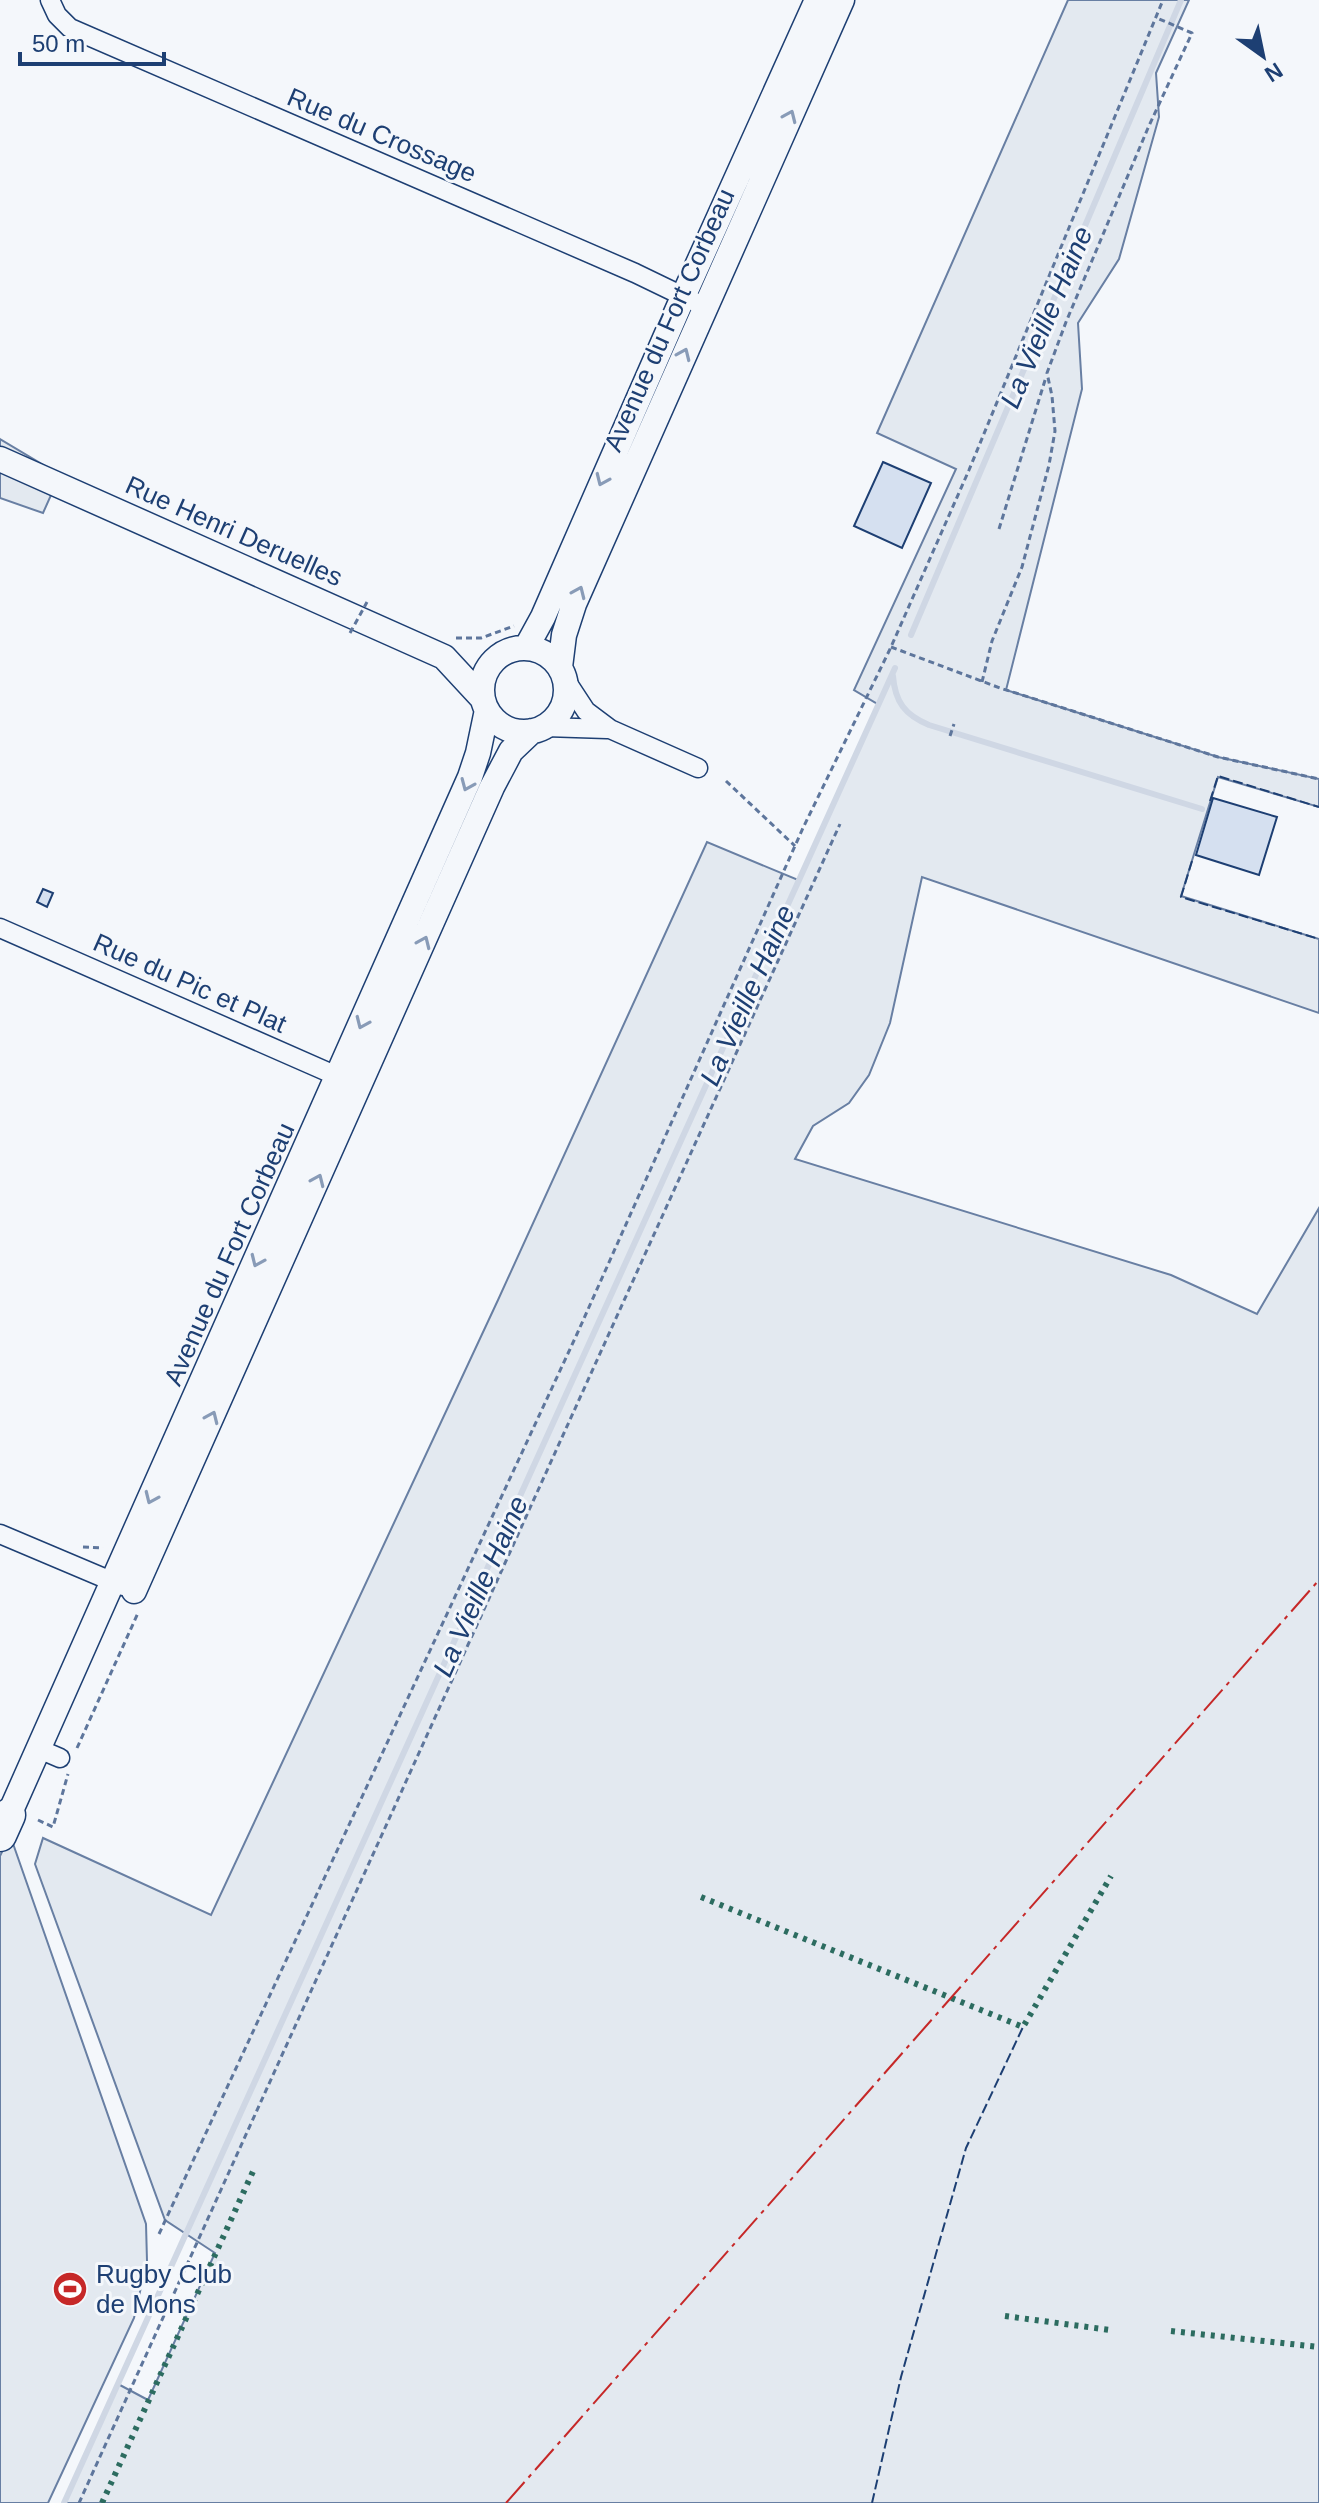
<svg xmlns="http://www.w3.org/2000/svg" width="1319" height="2503" viewBox="0 0 1319 2503" font-family="Arial,sans-serif">
<style>
.green{fill:#e3e9f0;stroke:#687fa3;stroke-width:2}
.lines{fill:none;stroke-linecap:round;stroke-linejoin:round}
.stream{stroke:#cfd7e4;stroke-width:6}
.building{fill:#d5e0f0;stroke:#1d3f73;stroke-width:2}
.street-casing{stroke:#1d3f73;stroke-width:21}
.secondary-casing{stroke:#1d3f73;stroke-width:27}
.highway-casing{stroke:#1d3f73;stroke-width:35}
.path{stroke:#5e769c;stroke-width:3;stroke-dasharray:6 4;stroke-linecap:butt}
.street{stroke:#f4f7fb;stroke-width:18}
.secondary{stroke:#f4f7fb;stroke-width:24}
.highway{stroke:#f4f7fb;stroke-width:32}
.path-bridge{stroke:#5e769c;stroke-width:3;stroke-dasharray:6 4;stroke-linecap:butt}
.hedge{stroke:#2c6c60;stroke-width:6;stroke-dasharray:4 6;stroke-linecap:butt}
.fence{stroke:#1d3f73;stroke-width:2;stroke-dasharray:10 4;stroke-linecap:butt}
.power{stroke:#c62828;stroke-width:2;stroke-dasharray:28 6 4 6;stroke-linecap:butt}
.oneway{stroke:#889bb7}
.labels{text-anchor:middle;stroke-width:6;stroke-linejoin:round;paint-order:stroke}
.street-label{font-size:26px;fill:#1d3f73;stroke:#f4f7fb}
.poi-label{font-size:26px;fill:#1d3f73;stroke:#f4f7fb;text-anchor:start}
.water-label{font-size:28px;font-style:italic;fill:#1d3f73;stroke:#f4f7fb}
</style>
<rect width="100%" height="100%" fill="#f4f7fb"/>
<path class="green" d="M1068,0h121l-33,73 3,44 -40,142 -41,64 4,66 -76,301 212,67 101,22v28l-101,-30 -37,119 138,43v74l-397,-136 -32,146 -21,52 -20,28 -36,23 -18,33 376,116 86,39 62,-106v1295h-1255l54,-119 30,16 67,-147 -50,-33 -130,-356 8,-26 168,77 287,-615 209,-458 91,38 81,-175 -25,-15 102,-221 -79,-36z
M0,439l60,36 -17,38 -43,-15z
M10,1835l136,389 1,37 -13,57 -86,185h-48v-647z"/>
<g class="lines">
<path class="stream" d="M911,635l270,-635
M893,676c2,26 12,39 36,49l273,84
M64,2503l831,-1835"/>
</g>
<path class="building" d="M883,462l48,21 -29,65 -48,-22z
M1213,798l64,19 -18,58 -63,-20z
M43,889l10,4 -6,14 -10,-5z"/>
<g class="lines">
<g class="street-casing">
<path id="street" d="M50,0l7,15 13,13 565,245 60,29
M565,679l21,32 24,18 88,39
M545,727l62,2
M0,928l346,152
M0,1534l123,52
M39,1749l21,9"/>
</g>
<g class="secondary-casing">
<path id="secondary" d="M0,459l444,198 38,41
M482 690a42 42 0 1 1 84 0a42 42 0 1 1-84 0Z
M526,648l17,-31 140,-320 134,-297
M560,667l4,-32 10,-31 268,-604
M134,1591l358,-804 19,-36 21,-20
M9,1815l461,-1038 8,-24 9,-43"/>
</g>
<g class="highway-casing">
<path id="highway" d="M0,1835l9,-20"/>
</g>
<path class="path" d="M999,529l47,-152
M456,638h25l33,-12
M891,647l109,41 218,69 101,22
M982,682l10,-41 30,-74 27,-102 6,-34 -3,-35 -5,-23 19,-51 82,-194 44,-95 -35,-15
M950,736l4,-12
M726,781l69,65
M83,1547l20,1
M77,1748l61,-135
M38,1820l15,7 15,-53
M159,2234l418,-900 226,-506 88,-181 78,-177 194,-470
M79,2503l761,-1679"/>
<use href="#street" class="street"/>
<use href="#secondary" class="secondary"/>
<use href="#highway" class="highway"/>
<path class="path-bridge" d="M350,633l17,-31"/>
<path class="hedge" d="M701,1897l322,130 88,-151
M1005,2316l105,14
M1171,2331l148,16
M102,2503l153,-336"/>
<path class="fence" d="M1210,801l8,-25 101,31
M1192,861l-11,36 138,42
M872,2503l29,-126 65,-229 57,-121"/>
<path class="power" d="M506,2503l813,-923"/>
</g>
<defs><path id="oneway-chevron" d="M-2-3.5L2.5 0L-2 3.5" fill="none" stroke-width="1.6" stroke-linecap="round" stroke-linejoin="round" transform="scale(2)"/></defs>
<g class="oneway">
<use href="#oneway-chevron" transform="translate(790 116) rotate(-66)"/>
<use href="#oneway-chevron" transform="translate(684 354) rotate(-66)"/>
<use href="#oneway-chevron" transform="translate(602 480) rotate(114)"/>
<use href="#oneway-chevron" transform="translate(579 592) rotate(-66)"/>
<use href="#oneway-chevron" transform="translate(467 785) rotate(113)"/>
<use href="#oneway-chevron" transform="translate(424 942) rotate(-66)"/>
<use href="#oneway-chevron" transform="translate(362 1023) rotate(114)"/>
<use href="#oneway-chevron" transform="translate(318 1180) rotate(-66)"/>
<use href="#oneway-chevron" transform="translate(257 1261) rotate(114)"/>
<use href="#oneway-chevron" transform="translate(212 1417) rotate(-66)"/>
<use href="#oneway-chevron" transform="translate(151 1498) rotate(114)"/>
</g>
<defs>
<g id="stadium-disc" transform="scale(1.8)"><circle r="9.5" fill="#c62828" stroke="#f4f7fb"/><path d="M0-5a6.5 5 0 1 0 0 10a6.5 5 0 1 0 0-10ZM-3.5-1.8h7v3.6h-7Z" fill="#fff"/></g>
</defs>
<g fill-rule="evenodd">
<use href="#stadium-disc" x="70" y="2289"/>
</g>
<g class="labels">
<g class="street-label">
<text transform="translate(382 135) rotate(23)" y="9">Rue du Crossage</text>
<text transform="translate(669 320) rotate(-66)" y="9">Avenue du Fort Corbeau</text>
<text transform="translate(234 531) rotate(24)" y="9">Rue Henri Deruelles</text>
<text transform="translate(190 983) rotate(24)" y="9">Rue du Pic et Plat</text>
<text transform="translate(229 1254) rotate(-66)" y="9">Avenue du Fort Corbeau</text>
</g>
<g class="poi-label">
<text x="96" y="2283">Rugby Club<tspan x="96" dy="30">de Mons</tspan></text>
</g>
<g class="water-label">
<text transform="translate(1046 317) rotate(-67)" y="10">La Vieille Haine</text>
<text transform="translate(747 995) rotate(-66)" y="10">La Vieille Haine</text>
<text transform="translate(480 1586) rotate(-66)" y="10">La Vieille Haine</text>
</g>
</g>
<g transform="translate(1263 56) rotate(147)" stroke="#f4f7fb" stroke-width="6" paint-order="stroke">
<path d="M0-6L14 30L0 20L-14 30Z" fill="#1d3f73"/>
<text y="-12" font-size="22" font-weight="bold" text-anchor="middle" fill="#1d3f73">N</text>
</g>
<path d="M20 52v12h144v-12" fill="none" stroke="#1d3f73" stroke-width="4"/>
<text x="32" y="52" font-size="24" fill="#1d3f73" stroke="#f4f7fb" stroke-width="6" paint-order="stroke">50 m</text>
</svg>
